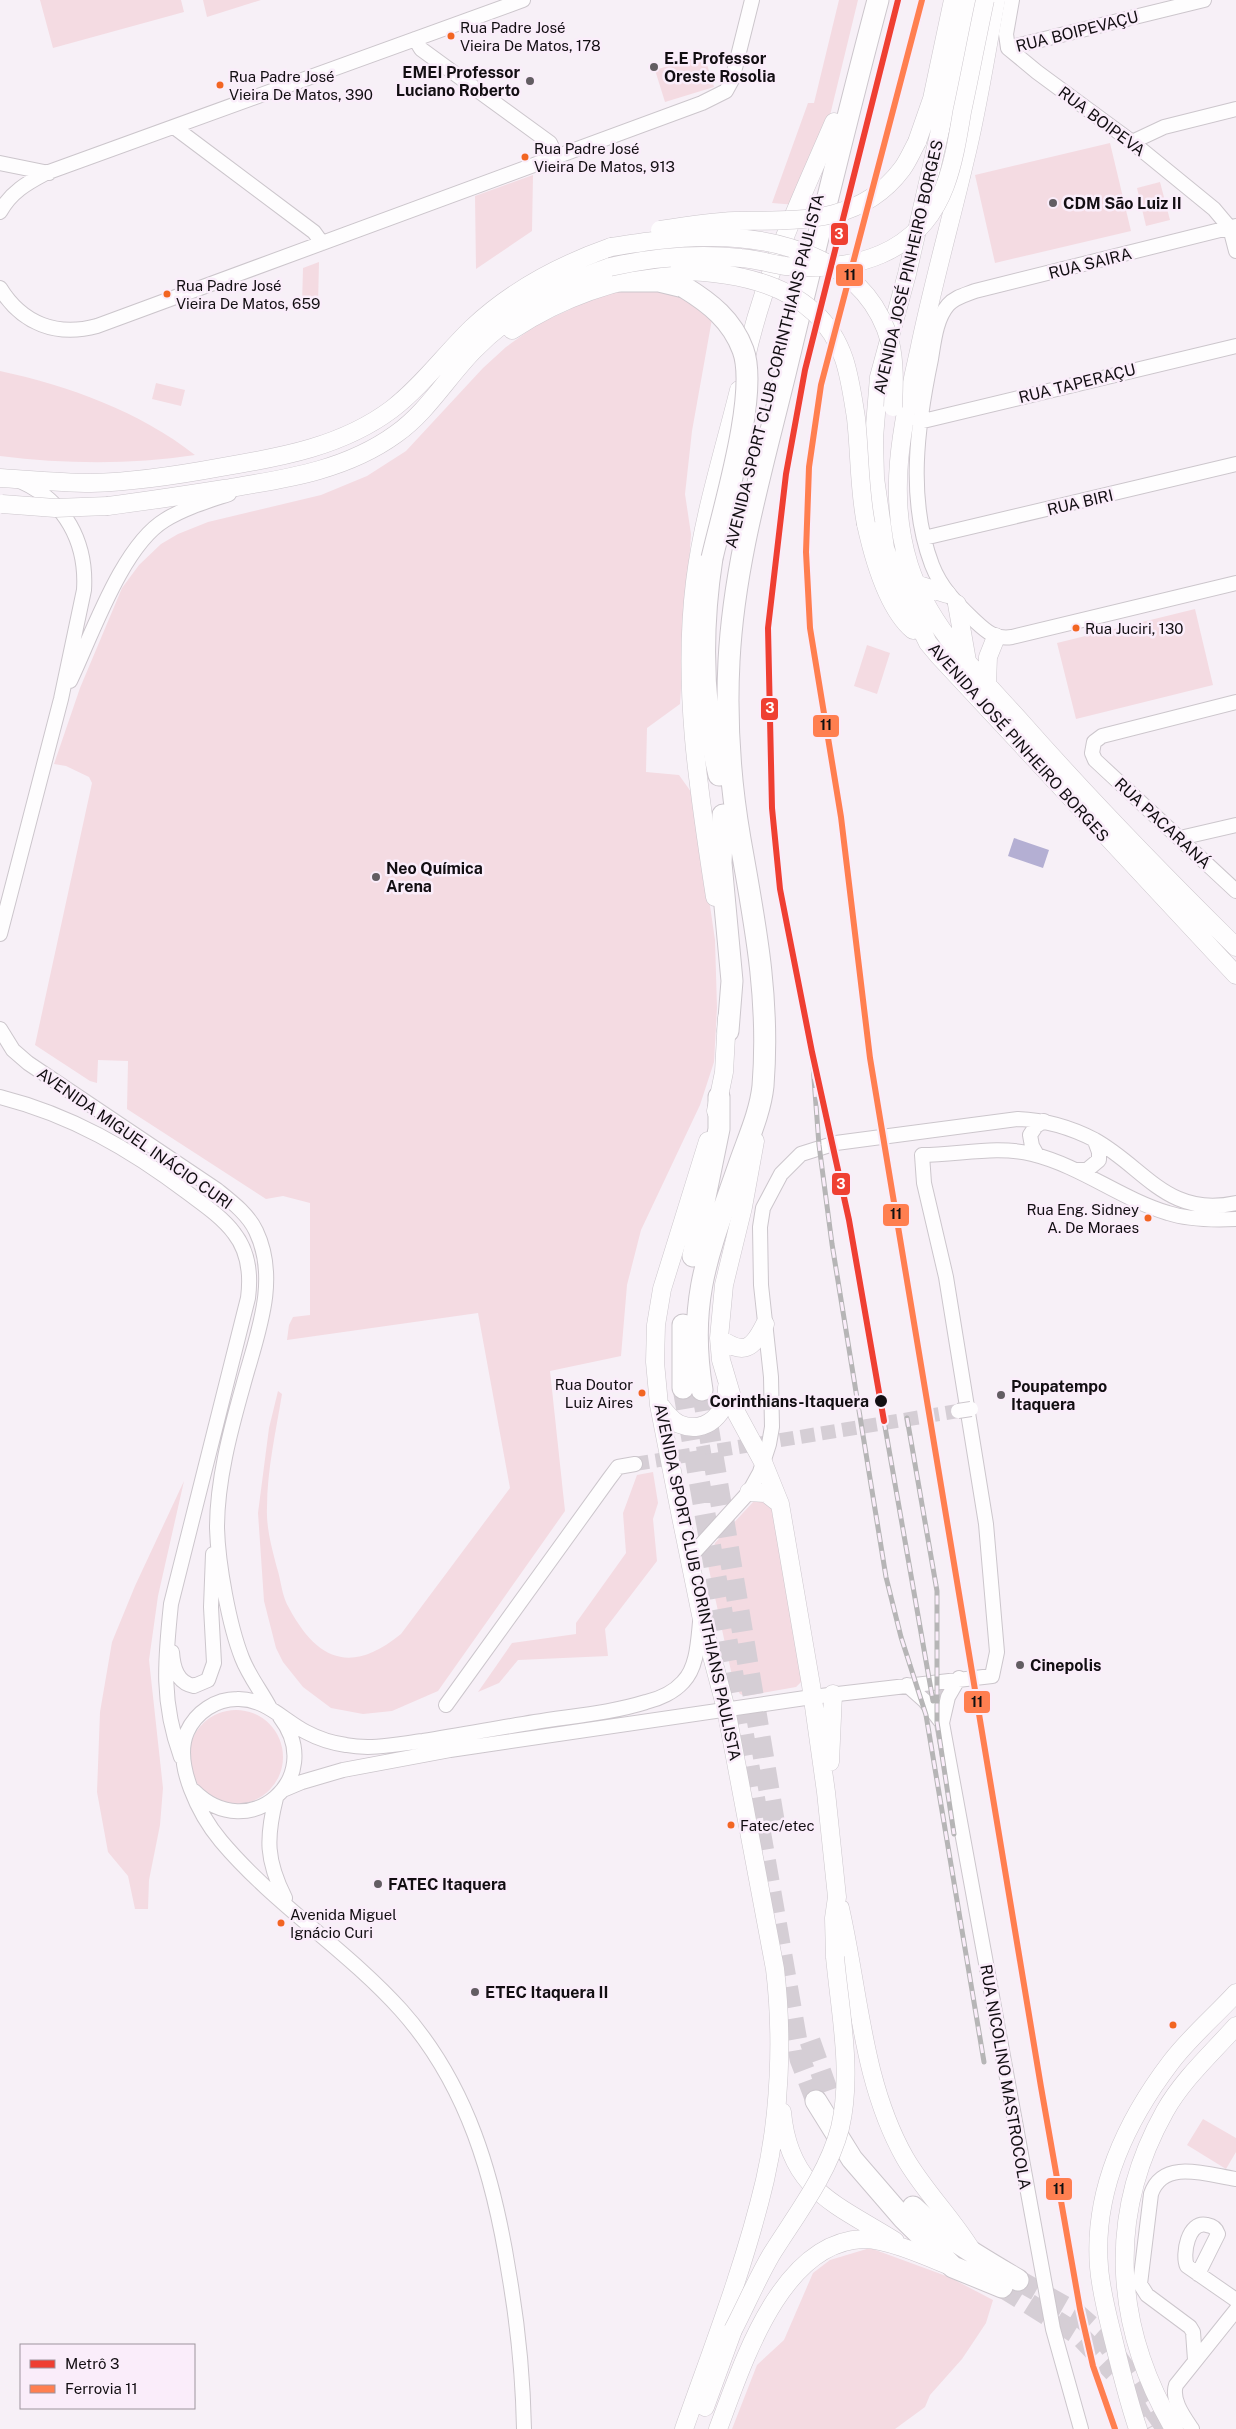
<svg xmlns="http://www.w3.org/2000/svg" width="1236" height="2429" viewBox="0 0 1236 2429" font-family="'Public Sans',sans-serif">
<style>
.green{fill:#f4dbe2}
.water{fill:#b4afd3}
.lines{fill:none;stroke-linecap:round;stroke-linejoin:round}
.minor-tunnel{stroke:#d5ced5;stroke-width:14;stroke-dasharray:14 7;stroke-linecap:butt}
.highway-tunnel{stroke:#d5ced5;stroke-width:21;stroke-dasharray:21 11;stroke-linecap:butt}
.minor-casing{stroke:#ccc6cc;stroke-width:16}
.major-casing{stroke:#ccc6cc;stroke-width:19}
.highway-casing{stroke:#ccc6cc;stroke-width:23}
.minor{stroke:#fefdfe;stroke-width:14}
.major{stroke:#fefdfe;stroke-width:18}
.highway{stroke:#fefdfe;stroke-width:21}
.rail-casing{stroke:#b6b5b6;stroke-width:5}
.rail{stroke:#faedfa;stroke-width:3;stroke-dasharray:9;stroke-linecap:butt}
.minor-bridge-casing{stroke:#ccc6cc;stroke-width:16;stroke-linecap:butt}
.major-bridge-casing{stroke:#ccc6cc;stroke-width:19;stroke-linecap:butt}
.highway-bridge-casing{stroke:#ccc6cc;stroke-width:23;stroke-linecap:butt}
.minor-bridge{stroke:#fefdfe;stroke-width:14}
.major-bridge{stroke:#fefdfe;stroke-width:18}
.highway-bridge{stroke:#fefdfe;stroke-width:21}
.rail-1-casing{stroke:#faedfa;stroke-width:10}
.rail-1{stroke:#ff7f50;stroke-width:6}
.metro-1-casing{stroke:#faedfa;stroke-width:10}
.metro-1{stroke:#ef3f32;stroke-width:6}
.bus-dot{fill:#f26522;stroke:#faedfa;stroke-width:2}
.poi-dot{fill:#625d62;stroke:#faedfa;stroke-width:2}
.stop-dot{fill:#120e12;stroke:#faedfa;stroke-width:2}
.labels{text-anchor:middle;stroke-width:5;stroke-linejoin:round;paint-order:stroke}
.bus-label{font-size:15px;fill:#120e12;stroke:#faedfa;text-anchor:start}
.street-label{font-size:16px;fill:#120e12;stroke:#faedfa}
.poi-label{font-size:16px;font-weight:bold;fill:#120e12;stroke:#faedfa;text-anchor:start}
.stop-label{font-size:16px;font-weight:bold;fill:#120e12;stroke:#faedfa;text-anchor:end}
.line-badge{stroke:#faedfa;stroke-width:2}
.badge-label{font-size:14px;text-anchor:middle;font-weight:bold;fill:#fff}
.pale-badge-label{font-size:14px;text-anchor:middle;font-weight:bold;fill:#111}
</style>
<rect width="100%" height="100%" fill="#f7f0f7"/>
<path class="green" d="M40,0h141l3,12 -131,36z
M203,0h58l-54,17z
M839,0h19l-50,206 -36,-3 36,-100h6z
M704,55l10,32 -49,15 -10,-32z
M1110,143l21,88 -136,32 -20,-88z
M533,175l-1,56 -56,38 -1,-73z
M1160,182l10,38 -24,6 -9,-38z
M319,262l-1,43h-16l1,-37z
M671,288l41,31 -20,112 -7,63 6,40 -11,170 -33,24 -1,44 33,3 15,21 21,144 2,68 -3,54 -14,43 -59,125 -14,55 -6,71 -71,15 15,140 -127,180 -46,20 -29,3 -32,-6 -28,-21 -20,-25 -7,-14 -12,-47 -6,-88 11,-85 9,-37 4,3c-6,37 -15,76 -15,114 -1,19 5,41 10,60 4,12 5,29 12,40 29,54 63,66 112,26l109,-146 -32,-175 -191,27 2,-15 4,-8 17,-2v-112l-27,-7 -17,3 -139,-90 1,-48 -30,-1 -1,23 -7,-2 -55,-36 57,-262 -3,-6 -23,-11 -12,-2 26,-76 42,-100 17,-23 22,-21 17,-10 30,-12 113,-27 46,-19 39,-25 77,-83 23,-21 32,-23 31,-14 24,-19z
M0,371c69,15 139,40 195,84 -65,10 -130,9 -195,1z
M156,383l29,7 -4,16 -29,-7z
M1195,609l18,76 -137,34 -19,-76z
M867,645l23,8 -13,41 -23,-8z
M653,1472l5,31 -5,16 4,42 -52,68 3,27 -90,4 -19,23 -21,9 34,-49 64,-9v-11l50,-70 -3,-40 14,-38z
M184,1481l-26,115 -9,64 14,128 -3,37 -11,55 -1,29h-13l-7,-33 -20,-24 -11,-60 3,-80 12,-70 23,-56z
M763,1500l10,5 30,175 -7,7 -51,9 -5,-2 -6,-9 -26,-120 7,-22 39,-42z
M189 1757a47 47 0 1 1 94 0a47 47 0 1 1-94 0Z
M1203,2119l33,19v14l-10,17 -39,-24z
M870,2248l79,29 44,23 -7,23 -24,36 -32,36 -5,12 -30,22h-163l25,-64 27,-25 29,-67 17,-13z"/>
<path class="water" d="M1014,838l35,12 -6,18 -35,-12z"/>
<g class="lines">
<path class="minor-tunnel" d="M635,1464l323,-53
M925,1701v-5l3,-3 14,-2 6,6"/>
<path class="highway-tunnel" d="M683,1388l117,671 16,42
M702,1390l73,436
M810,2041l20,57
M1018,2280l58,33 26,23 65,93
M1002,2287l77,48 35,37
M1132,2400l16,29"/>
<g class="minor-casing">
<path id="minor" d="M1012,0l-6,34 2,14 29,24 95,70 82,67 16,19 6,23
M415,39l6,10 129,94 6,13
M1008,48l196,-48
M174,127l140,105 8,11
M1132,142l32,-15 72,-18
M0,163l49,10
M0,212c11,-20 27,-29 46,-39l477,-173
M1236,226l-261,65c-10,4 -20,6 -27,14 -12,14 -14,36 -17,54 -14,67 -24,140 1,206 9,23 23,37 41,54 12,11 21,21 39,18l224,-54
M0,288c22,36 57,49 97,38l605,-223 24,-12 6,-11 20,-80
M919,422l317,-76
M924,538l312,-74
M70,681c22,-46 52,-135 95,-161 19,-12 43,-19 64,-26
M1236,702l-134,34 -8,6 -2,11 3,7 141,131
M1180,838l56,-13
M0,934l61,-235 23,-109c3,-48 -19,-89 -64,-109
M0,1029l13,21 15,13 189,127c15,12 31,24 39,41 24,50 0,106 -13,155 -13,46 -26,95 -26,142 1,36 12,97 25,130 7,18 19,33 28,50
M0,1097c71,18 130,52 188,96 16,12 34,24 46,40 15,19 17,42 14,65l-77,306c-6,57 -10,98 10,153
M1037,1155l-5,-9 -2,-11 6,-9 8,-5
M1076,1170h11l12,-10v-8l-4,-11
M689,1558l60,-66 11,-20 9,-28 3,-17 -1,-50 -10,-92 -1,-58 3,-19 18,-34 20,-20 35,-11 182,-24c28,1 52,8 77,21 50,28 73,78 141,63
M172,1652c1,15 5,31 22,34l14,-6 6,-17 -3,-56 2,-53
M959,1678l-11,19 -6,26 111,606 28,100
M907,1685l18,16 17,22
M446,1705l163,-226 9,-12 17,-3
M283,1790l19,-8 41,-12 107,-20 362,-53 180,-21 5,-24 -11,-128 -40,-247 -22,-94 -2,-28c37,0 74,-10 110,-1 49,12 89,45 136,59 21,7 46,7 68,6
M194,1791c55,55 133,-13 86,-74
M276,1798c-10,40 -10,62 9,100
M1198,2274l20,-40c-2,-6 -5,-8 -11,-9 -19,-5 -25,30 -20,41l49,34
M1195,2360l-2,-28 -3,-5 -43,-32 -7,-11 11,-90c12,-36 57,-19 85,-15
M524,2429c-1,-52 -6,-103 -15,-155 -15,-96 -41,-189 -108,-264 -55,-61 -127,-106 -180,-169 -21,-25 -48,-77 -34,-109 9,-20 29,-33 50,-33 28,-1 46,21 69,33 13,7 26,11 40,13 26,5 52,-1 77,-4 38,-6 75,-13 112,-19 37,-6 76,-9 111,-20 13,-3 28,-10 37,-20 14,-14 15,-40 17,-60
M1192,2429c-8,-12 -21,-29 -16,-44l60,-75"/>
</g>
<g class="major-casing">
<path id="major" d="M970,0l-63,274 -28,103 -5,61 1,40 10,70 11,30 32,65 10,12 298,320
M996,0c-10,53 -18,108 -31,160 -15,64 -33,127 -46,191 -16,72 -33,141 -10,214 20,63 70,110 113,158 68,77 141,152 214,224
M917,142l15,-43 21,-99
M512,330c51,-34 106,-52 167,-59
M745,362c18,-84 55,-161 89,-240
M0,478c30,2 61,5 91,5 44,-1 88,-8 131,-16 60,-10 121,-21 170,-58 30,-23 53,-55 80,-81 39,-37 88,-63 139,-81
M108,506c39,-5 78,-11 116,-17 60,-10 121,-18 172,-55 31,-22 50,-55 77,-83 39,-40 84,-66 137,-84
M866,524c7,32 21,84 47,106
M916,584l31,10
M957,604l10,57
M987,684l1,-27 8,-20
M715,897c-16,-104 -33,-209 -20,-315 8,-65 28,-128 44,-192
M716,1111l8,-39 3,-54
M755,1141l-12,66 -19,78 -5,53 2,22 16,54 26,48 17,42 31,181 15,107 11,105 -3,21 1,39
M719,1338c25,17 33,12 46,-14
M660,1405c5,7 11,15 19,19 27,11 49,-11 48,-37
M749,1492l17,1 14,11
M830,1762l3,-68
M840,1908c19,83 22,174 65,250 19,33 47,60 67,93
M782,2112c7,78 54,92 113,129
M705,2407l28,-77
M684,2429c29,-82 61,-164 81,-249 15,-65 18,-144 10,-211l-49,-260 -25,-94 -20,-98 -22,-112 -4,-43 1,-37 6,-36 46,-148
M718,2429c24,-63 62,-187 145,-190 22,-1 65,18 87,27
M1138,2429c-10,-29 -17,-58 -24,-87 -6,-25 -13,-49 -15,-75 -6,-75 27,-146 72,-205 19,-25 44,-46 65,-69
M1174,2429c-60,-102 -68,-213 -9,-318 18,-32 47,-58 71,-85"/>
</g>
<g class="highway-casing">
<path id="highway" d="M621,281h38l25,6
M712,558c-11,71 -10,147 7,217
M723,815l-2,48 11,118 -4,50
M693,1256l26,-127v-32
M683,1325v63
M702,1390c-15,-90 7,-139 36,-222 9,-27 22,-54 25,-82 7,-88 -8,-162 -23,-247 -10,-58 -14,-120 -11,-178 5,-98 33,-192 56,-287 30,-125 60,-250 93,-374
M816,2101l36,58 51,59 50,49 49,20
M913,2207c31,30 68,51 105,73"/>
</g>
<use href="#minor" class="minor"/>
<use href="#major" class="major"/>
<use href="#highway" class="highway"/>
<g class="rail-casing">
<path id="rail" d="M812,1052l7,93 13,99 54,333 15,60 25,78 58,347
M907,1418l30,173v131l17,112
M884,1421l49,280"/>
</g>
<use href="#rail" class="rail"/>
<g class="minor-bridge-casing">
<path id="minor-bridge" d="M958,1411l13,-2"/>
</g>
<g class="major-bridge-casing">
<path id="major-bridge" d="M660,230c25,-4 50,-8 75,-9 63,-1 125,4 167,-52 6,-8 10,-18 15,-27
M611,247c32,-5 64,-10 95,-10 76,-1 162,24 184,105 5,21 4,44 3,65
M610,267c44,-10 86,-14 131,-9 16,1 30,6 45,8 68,6 133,-11 159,-80 9,-24 13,-50 17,-74 8,-37 15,-75 23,-112
M679,271c66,1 141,17 165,88 6,18 9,40 12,59 4,36 3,71 10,106
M2,504l53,4 53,-2
M733,2330c13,-25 24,-51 38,-75 25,-40 57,-81 69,-127 13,-55 0,-116 -5,-171"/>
</g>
<g class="highway-bridge-casing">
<path id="highway-bridge" d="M684,287c26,16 48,33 59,63 16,43 -20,160 -31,208"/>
</g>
<use href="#minor-bridge" class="minor-bridge"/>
<use href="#major-bridge" class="major-bridge"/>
<use href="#highway-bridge" class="highway-bridge"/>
<g class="rail-1-casing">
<path id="rail-1" d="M922,0l-101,385 -12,82 -3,85 4,76 31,189 29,241 171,1029 39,222 13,57 22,63"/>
</g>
<use href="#rail-1" class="rail-1"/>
<g class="metro-1-casing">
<path id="metro-1" d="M884,1421l-35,-201 -37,-168 -32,-163 -8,-81 -4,-180 18,-154 19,-104 93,-370"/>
</g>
<use href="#metro-1" class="metro-1"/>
</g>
<g class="bus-dot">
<circle cx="451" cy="36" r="4.5"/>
<circle cx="220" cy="85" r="4.5"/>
<circle cx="525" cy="157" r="4.5"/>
<circle cx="167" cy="294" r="4.5"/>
<circle cx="1076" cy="628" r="4.5"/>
<circle cx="1148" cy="1218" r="4.5"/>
<circle cx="642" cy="1393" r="4.5"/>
<circle cx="731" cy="1825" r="4.5"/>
<circle cx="281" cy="1923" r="4.5"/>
<circle cx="1173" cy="2025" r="4.5"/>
</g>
<g class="poi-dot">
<circle cx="654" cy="67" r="5"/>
<circle cx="530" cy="81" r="5"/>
<circle cx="1053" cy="203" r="5"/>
<circle cx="376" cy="877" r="5"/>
<circle cx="1001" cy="1395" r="5"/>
<circle cx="1020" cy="1665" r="5"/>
<circle cx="378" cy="1884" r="5"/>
<circle cx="475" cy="1992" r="5"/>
</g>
<circle class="stop-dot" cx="881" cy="1401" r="7"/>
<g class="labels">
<g class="bus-label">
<text x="460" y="33">Rua Padre José<tspan x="460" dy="18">Vieira De Matos, 178</tspan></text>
<text x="229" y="82">Rua Padre José<tspan x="229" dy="18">Vieira De Matos, 390</tspan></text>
<text x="534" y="154">Rua Padre José<tspan x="534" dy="18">Vieira De Matos, 913</tspan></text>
<text x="176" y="291">Rua Padre José<tspan x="176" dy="18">Vieira De Matos, 659</tspan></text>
<text x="1085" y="634">Rua Juciri, 130</text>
<text x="1139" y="1215" text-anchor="end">Rua Eng. Sidney<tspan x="1139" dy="18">A. De Moraes</tspan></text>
<text x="633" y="1390" text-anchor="end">Rua Doutor<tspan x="633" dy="18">Luiz Aires</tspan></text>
<text x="740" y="1831">Fatec/etec</text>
<text x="290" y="1920">Avenida Miguel<tspan x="290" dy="18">Ignácio Curi</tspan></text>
</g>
<g class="street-label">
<text transform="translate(1077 31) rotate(-14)" y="6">RUA BOIPEVAÇU</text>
<text transform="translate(1102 121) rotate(37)" y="6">RUA BOIPEVA</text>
<text transform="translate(1090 263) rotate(-14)" y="6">RUA SAIRA</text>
<text transform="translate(908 267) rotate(-77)" y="6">AVENIDA JOSÉ PINHEIRO BORGES</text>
<text transform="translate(774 371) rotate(-76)" y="6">AVENIDA SPORT CLUB CORINTHIANS PAULISTA</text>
<text transform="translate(1077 383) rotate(-14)" y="6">RUA TAPERAÇU</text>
<text transform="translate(1080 502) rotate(-13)" y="6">RUA BIRI</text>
<text transform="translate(1019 742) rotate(48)" y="6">AVENIDA JOSÉ PINHEIRO BORGES</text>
<text transform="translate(1163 823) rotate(43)" y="6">RUA PACARANÁ</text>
<text transform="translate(135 1138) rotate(35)" y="6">AVENIDA MIGUEL INÁCIO CURI</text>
<text transform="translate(698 1582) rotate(78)" y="6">AVENIDA SPORT CLUB CORINTHIANS PAULISTA</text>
<text transform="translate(1006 2077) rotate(80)" y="6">RUA NICOLINO MASTROCOLA</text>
</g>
<g class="poi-label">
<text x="664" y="64">E.E Professor<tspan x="664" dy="18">Oreste Rosolia</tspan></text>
<text x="520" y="78" text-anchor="end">EMEI Professor<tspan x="520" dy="18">Luciano Roberto</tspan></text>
<text x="1063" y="209">CDM São Luiz II</text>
<text x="386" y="874">Neo Química<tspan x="386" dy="18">Arena</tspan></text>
<text x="1011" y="1392">Poupatempo<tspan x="1011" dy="18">Itaquera</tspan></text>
<text x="1030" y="1671">Cinepolis</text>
<text x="388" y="1890">FATEC Itaquera</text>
<text x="485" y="1998">ETEC Itaquera II</text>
</g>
<g class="stop-label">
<text x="869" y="1407">Corinthians-Itaquera</text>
</g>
</g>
<g class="line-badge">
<rect x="830" y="222" width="19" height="24" rx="5" fill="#ef3f32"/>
<rect x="835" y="263" width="29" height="24" rx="5" fill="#ff7f50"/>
<rect x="760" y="697" width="19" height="24" rx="5" fill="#ef3f32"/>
<rect x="812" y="714" width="28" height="24" rx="5" fill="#ff7f50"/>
<rect x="831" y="1172" width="20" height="24" rx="5" fill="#ef3f32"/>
<rect x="882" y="1203" width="28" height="24" rx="5" fill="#ff7f50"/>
<rect x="963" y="1690" width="28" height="24" rx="5" fill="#ff7f50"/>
<rect x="1045" y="2177" width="28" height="24" rx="5" fill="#ff7f50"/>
</g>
<g class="badge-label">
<text x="839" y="239">3</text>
<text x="770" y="713">3</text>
<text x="841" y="1189">3</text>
</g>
<g class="pale-badge-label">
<text x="850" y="280">11</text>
<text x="826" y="730">11</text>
<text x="896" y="1219">11</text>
<text x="977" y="1707">11</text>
<text x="1059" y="2194">11</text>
</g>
<rect x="20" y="2344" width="175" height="65" fill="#faedfa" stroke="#9d949d"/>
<rect x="30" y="2360" width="25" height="8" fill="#ef3f32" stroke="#9d949d"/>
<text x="65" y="2369" font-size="15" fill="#120e12">Metrô 3</text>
<rect x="30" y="2385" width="25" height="8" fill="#ff7f50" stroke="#9d949d"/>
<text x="65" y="2394" font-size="15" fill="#120e12">Ferrovia 11</text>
</svg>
